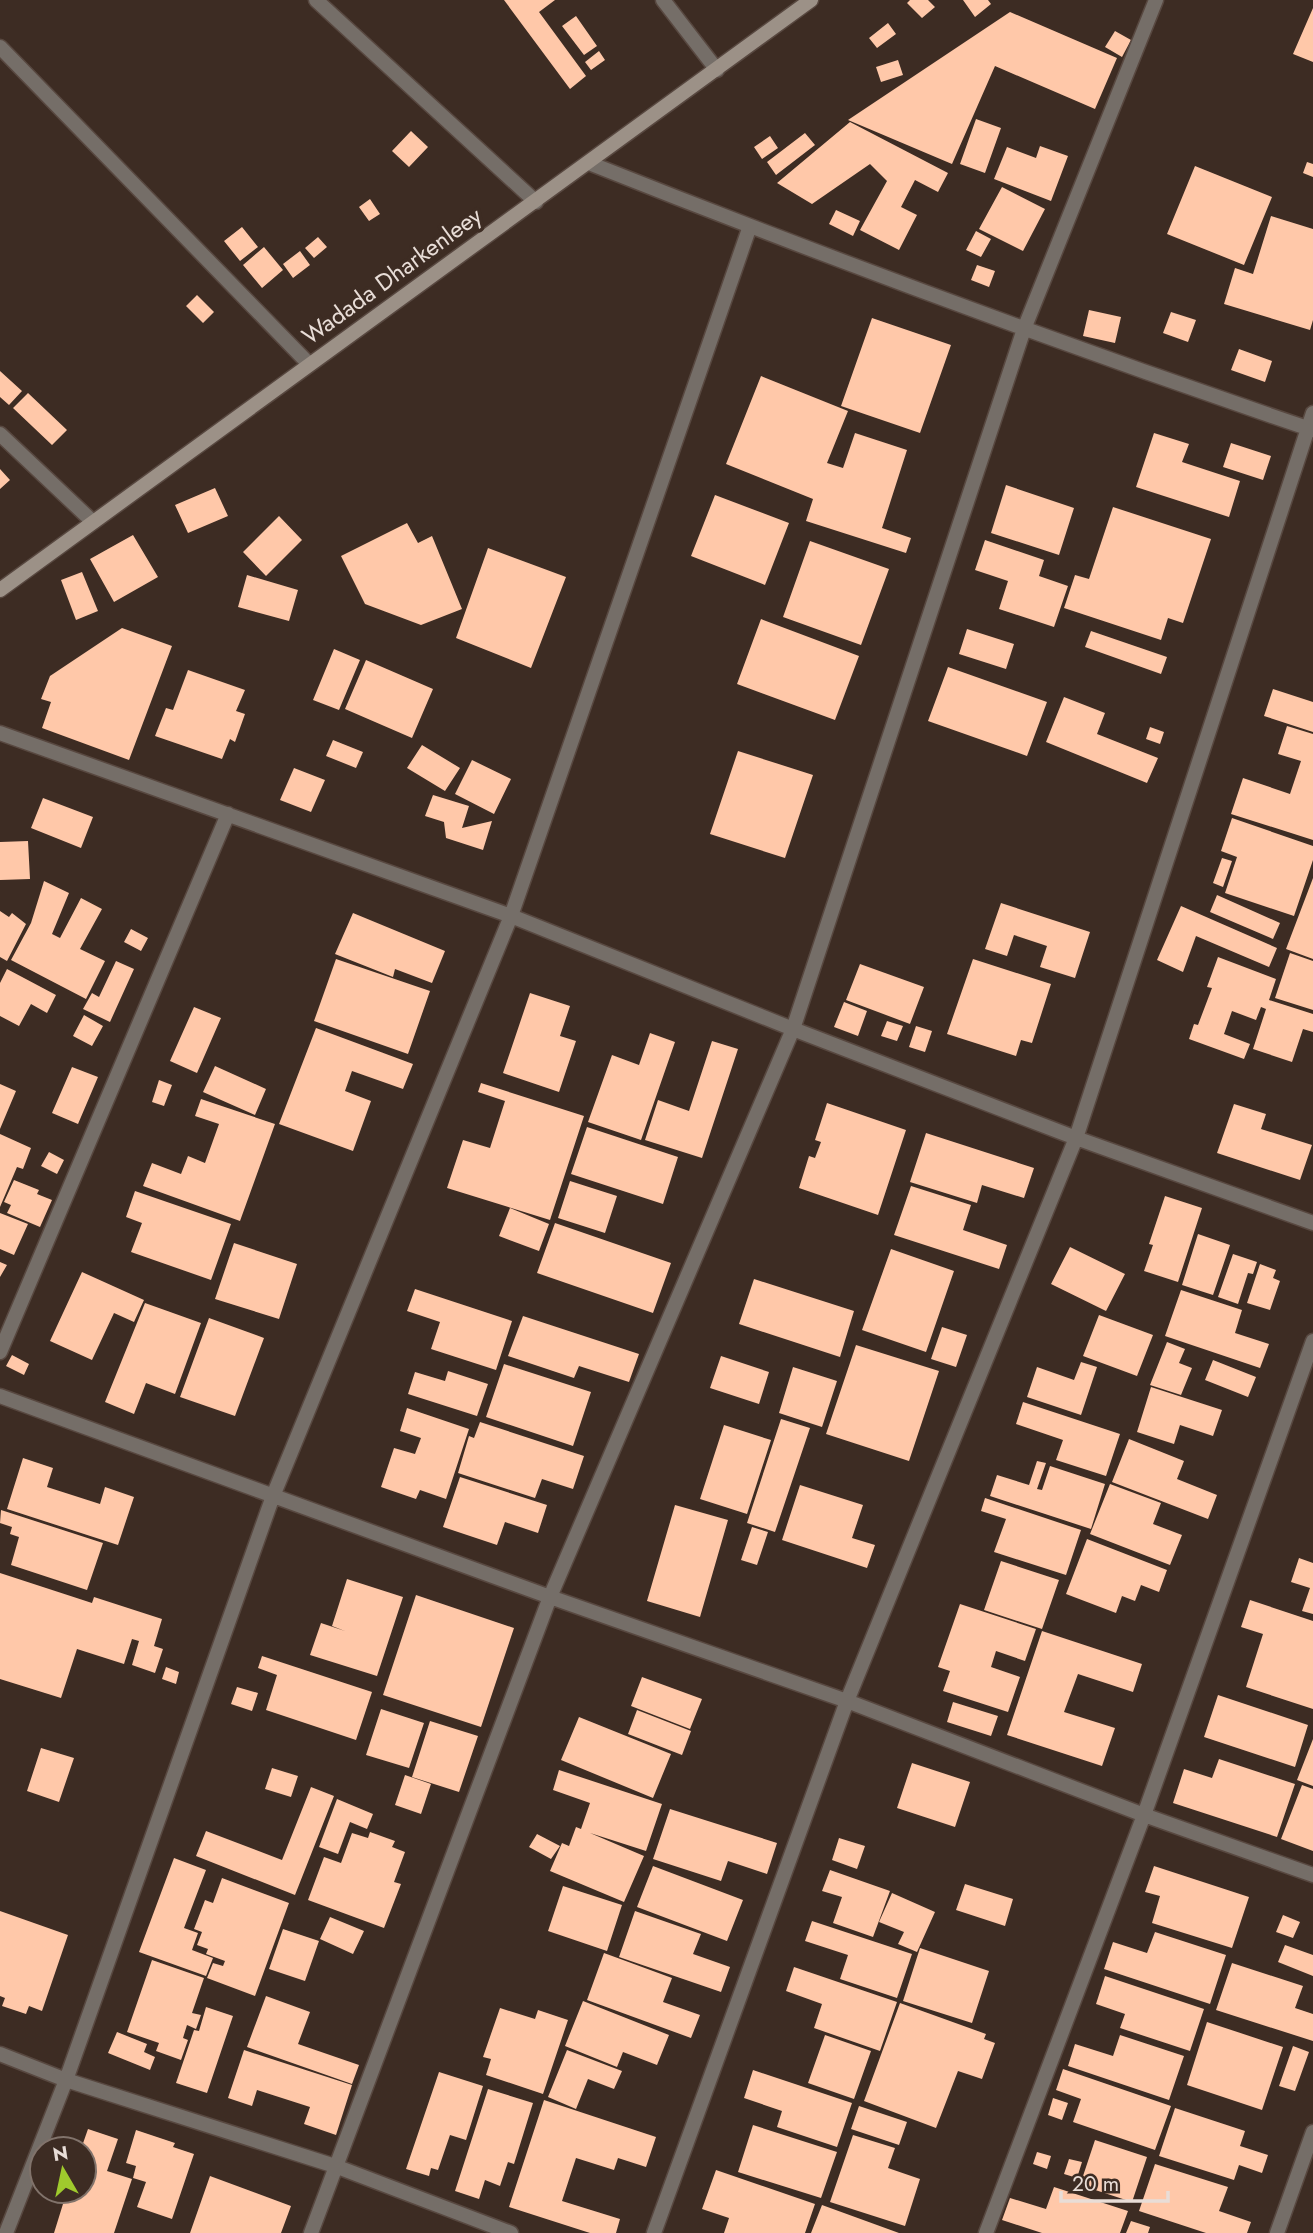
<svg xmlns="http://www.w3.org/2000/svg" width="1313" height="2233" viewBox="0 0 1313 2233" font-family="Jost,sans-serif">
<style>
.building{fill:#ffc8a9}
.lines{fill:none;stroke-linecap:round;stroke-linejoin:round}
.minor-casing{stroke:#584840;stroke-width:17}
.secondary-casing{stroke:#584840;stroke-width:17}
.minor{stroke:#756e68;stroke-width:14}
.secondary{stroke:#9c9187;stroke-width:14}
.labels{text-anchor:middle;stroke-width:7;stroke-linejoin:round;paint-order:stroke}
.street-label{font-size:24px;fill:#e8ddd7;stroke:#3d2c23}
</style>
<rect width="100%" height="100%" fill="#3d2c23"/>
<path class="building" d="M504,0h51l-16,12 47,64 -16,13z
M910,0h18l7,7 -13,11 -15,-15z
M963,0h25l3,4 -16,13z
M1313,8v54l-20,-8z
M1010,12l107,46 -22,51 -100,-43 -43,98 -104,-44z
M576,16l21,30 -13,9 -22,-29z
M888,23l8,11 -19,14 -8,-10z
M1115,31l16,9 -9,17 -17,-10z
M599,51l6,9 -14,10 -6,-8z
M898,60l5,15 -22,7 -5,-15z
M976,119l25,9 -16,45 -25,-9z
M850,122l98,51 -10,19 -23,-12 -14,27 16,8 -18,35 -39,-20 27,-49 -17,-17 -58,40 -35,-21z
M411,131l17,16 -19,20 -17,-16z
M805,133l10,12 -39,30 -9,-13z
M770,136l8,12 -16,11 -8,-12z
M1040,146l28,10 -17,45 -57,-22 13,-32 29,11z
M1307,162l6,2v13l-10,-4z
M1195,166l77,31 -28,68 -77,-31z
M1002,187l43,22 -22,42 -44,-22z
M370,199l10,15 -11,7 -10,-14z
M836,210l24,11 -7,15 -24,-12z
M1271,216l42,13v91l-3,10 -86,-26 11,-36 18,6z
M242,227l16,20 -18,14 -16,-20z
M976,231l15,8 -10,18 -15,-7z
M318,237l9,10 -13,11 -9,-10z
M264,247l19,23 -21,18 -19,-23z
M300,251l10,14 -17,13 -10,-14z
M977,265l18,6 -6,16 -18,-7z
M197,295l17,17 -11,11 -17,-17z
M1089,310l32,7 -6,26 -32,-7z
M1171,312l25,8 -8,22 -25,-9z
M872,318l79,27 -31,88 -79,-27z
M1239,349l33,12 -7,21 -34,-12z
M0,371l22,20 -13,14 -9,-8z
M761,376l87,35 -21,52 16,5 12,-35 52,17 -25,78 29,10 -5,15 -100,-32 7,-22 -87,-35z
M28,393l39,37 -15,15 -39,-37z
M1154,433l35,11 -7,18 58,19 -11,36 -93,-30z
M1231,443l40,13 -8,24 -40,-13z
M0,469l10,11 -10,9z
M1006,485l68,23 -15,47 -68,-22z
M215,488l13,28 -40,17 -13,-28z
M715,495l74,28 -24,62 -74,-29z
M1113,507l98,32 -28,84 -15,-5 -7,22 -97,-32 11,-33 14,4z
M279,516l23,24 -36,36 -23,-24z
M407,523l11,20 14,-7 30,73 -41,16 -56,-21 -24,-48z
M133,535l25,42 -44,25 -24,-43z
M985,540l59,20 -5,16 29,10 -14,41 -55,-18 9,-28 -33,-11z
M810,541l79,28 -28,76 -78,-28z
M488,548l78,29 -35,91 -75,-30z
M82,572l16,39 -22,9 -15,-40z
M247,575l51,15 -9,31 -51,-14z
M761,619l98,37 -24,64 -98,-36z
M122,628l50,18 -43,114 -87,-32 9,-26 -10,-3 9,-23z
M967,629l47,15 -8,25 -47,-15z
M1091,631l76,26 -6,17 -76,-27z
M334,649l26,11 -21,50 -26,-10z
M366,660l67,29 -21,49 -67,-29z
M948,667l99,35 -20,54 -99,-35z
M188,670l57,20 -9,21 9,3 -10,28 -5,-3 -8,20 -67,-23 11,-28 7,2z
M1273,689l40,13v30l-49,-16z
M1064,697l41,16 -8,21 61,24 -11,25 -101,-41z
M1287,726l26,8v106l-82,-26 12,-36 47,16 11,-33 -23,-7z
M1150,727l14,5 -4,12 -14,-5z
M333,740l30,12 -7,16 -30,-12z
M422,745l38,23 -15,23 -38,-23z
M738,751l75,24 -28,83 -75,-24z
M472,760l39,19 -17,35 -39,-20z
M294,768l31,12 -14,32 -31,-12z
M433,795l36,11 -7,22 30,-7 -9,29 -37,-12 -2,-16 -19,-6z
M43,798l50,19 -12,31 -50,-20z
M1232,818l81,28v14l-19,56 -69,-23 12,-36 -16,-6z
M28,841l2,38 -30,1v-38z
M1222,858l10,3 -9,26 -10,-4z
M1313,878v81l-27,-10z
M44,881l25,12 -17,41 8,4 21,-40 21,11 -22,40 25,12 -19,38 -75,-39 20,-37z
M1217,895l63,28 -7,16 -63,-27z
M1001,903l89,29 -15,46 -35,-11 7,-21 -33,-11 -7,21 -22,-7z
M1181,906l96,42 -8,19 -73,-31 -13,36 -26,-12z
M0,911l9,6 3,-4 14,11 -19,37 -7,-4z
M353,913l92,38 -13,32 -37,-14 -2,8 -58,-23z
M131,929l17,9 -7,13 -17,-9z
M1290,953l23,8v49l-38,-12z
M1218,957l58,22 -7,21 44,14v18l-10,-3 -11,33 -39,-13 13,-40 -5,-2 -5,13 -24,-9 -8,23 26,10 -6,15 -55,-20 5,-15 4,1 14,-37 -5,-1z
M336,959l94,32 -22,63 -94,-33z
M973,959l78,25 -19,59 -11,-3 -5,16 -69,-22z
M116,961l18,8 -24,53 -27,-13 9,-16 7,4z
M860,964l64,23 -14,37 -64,-24z
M7,969l49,26 -9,18 -16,-9 -12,22 -19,-10v-33z
M530,993l40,13 -10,30 16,5 -17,51 -56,-19z
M844,1002l23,9 -9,25 -24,-9z
M194,1007l27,11 -24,55 -27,-12z
M84,1015l19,11 -11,20 -19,-10z
M887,1021l16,5 -6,15 -16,-5z
M916,1026l16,5 -7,21 -16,-5z
M316,1028l97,36 -10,25 -51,-18 -7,20 26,10 -18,50 -74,-27z
M650,1033l25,9 -34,98 -53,-18 24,-67 27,10z
M712,1041l26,8 -36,109 -57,-18 13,-40 31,11z
M215,1066l51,23 -11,26 -52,-23z
M72,1067l26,10 -20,47 -26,-11z
M159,1080l13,5 -8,21 -12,-4z
M481,1083l103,33 -34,104 -103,-32 16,-48 27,8 15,-47 -27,-9z
M0,1084l16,7 -16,38z
M201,1099l74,25 -35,97 -97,-35 9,-23 29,11 7,-18 17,7 14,-39 -24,-8z
M827,1103l79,27 -28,85 -79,-27 10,-32 6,2 6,-16 -6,-2z
M1234,1104l32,10 -5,15 51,16 -12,35 -83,-27z
M587,1127l91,30 -15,47 -92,-30z
M926,1133l108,35 -10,30 -42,-13 -5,18 -67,-21z
M0,1134l31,14 -8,21 -6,-2 -17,40z
M49,1152l15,8 -7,14 -16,-8z
M14,1180l25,10 -2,4 15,6 -12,27 -33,-14 4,-8 -7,-3z
M570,1181l47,15 -12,37 -47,-15z
M911,1186l60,19 -8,25 44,15 -8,24 -105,-34z
M135,1191l96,33 -20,56 -80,-28 11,-29 -16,-6z
M1165,1196l37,12 -24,74 -34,-11 9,-26 -4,-1z
M510,1208l39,16 -10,27 -40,-15z
M0,1213l28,11 -14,31 -14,-6z
M555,1223l116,40 -18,50 -116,-40z
M1198,1234l32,11 -17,50 -31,-10z
M234,1243l63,21 -18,55 -64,-20z
M1070,1247l55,27 -19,37 -55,-27z
M891,1249l63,22 -28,81 -64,-22z
M1233,1254l24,8 -4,12 -5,-1 -10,31 -20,-7z
M0,1262l7,3 -7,12z
M1260,1264l16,6 -3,8 7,3 -10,29 -23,-7z
M82,1272l62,28 -10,22 -20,-9 -22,47 -42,-19z
M754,1279l100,32 -14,46 -101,-33z
M415,1289l97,32 -16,49 -65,-21 9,-27 -33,-11z
M1181,1290l61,20 -7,23 34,11 -9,24 -95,-32z
M145,1303l56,20 -26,71 -29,-11 -12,31 -29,-12z
M1099,1315l54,20 -16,41 -54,-20z
M523,1316l116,38 -10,28 -50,-16 -5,12 -66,-22z
M209,1318l55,20 -29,78 -55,-19z
M942,1327l25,8 -11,32 -25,-8z
M1167,1342l18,7 -6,14 13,5 -11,27 -31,-10z
M856,1345l83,26 -30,90 -83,-27z
M12,1355l17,9 -5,11 -18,-9z
M721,1356l48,16 -10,32 -49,-16z
M1213,1360l43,17 -8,20 -43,-17z
M1081,1362l16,5 -16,48 -54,-18 10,-30 37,13z
M504,1364l87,28 -18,54 -87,-29z
M793,1367l44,14 -15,46 -43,-14z
M448,1371l40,13 -11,32 -69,-22 7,-22 30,9z
M1151,1387l71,23 -9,26 -33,-11 -6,19 -37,-12z
M1023,1402l97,32 -14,42 -50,-16 7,-20 -47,-16z
M407,1408l62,21 -23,70 -26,-9 -4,9 -35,-12 13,-39 21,6 6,-16 -21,-7z
M781,1419l29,9 -35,104 -28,-9z
M480,1422l104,34 -11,33 -31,-10 -7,19 -77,-25 11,-37 5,2z
M724,1425l47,15 -24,74 -47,-15z
M1129,1439l55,22 -7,18 40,16 -9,24 -96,-37z
M23,1458l30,10 -6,19 53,17 5,-17 29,10 -16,48 -111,-36z
M1037,1461l9,2 -9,26 5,1 8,-24 55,18 -14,45 -101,-33 7,-21 32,10z
M460,1477l87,28 -9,28 -33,-11 -8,23 -54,-18z
M1110,1484l51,19 -8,21 29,11 -12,30 -80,-31z
M800,1485l63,20 -11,33 23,7 -8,23 -85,-28z
M985,1498l96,32 -15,45 -72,-23 12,-33 -25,-8z
M675,1505l53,15 -28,97 -53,-16z
M1,1510l102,33 -16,47 -76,-25 8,-28 -9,-3 2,-7 -12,-4z
M752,1527l16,5 -11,33 -16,-5z
M1087,1539l80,31 -8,22 -18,-7 -6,16 -13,-5 -6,17 -50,-19z
M1299,1558l14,5v51l-11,-3 8,-23 -19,-6z
M1001,1561l58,19 -17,49 -58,-19z
M0,1573l92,30 2,-6 68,22 -8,27 9,3 -8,24 -23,-8 7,-24 -7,-2 -8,25 -47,-15 -16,49 -61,-19z
M347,1579l56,18 -26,79 -67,-21 11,-32 24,8 -13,-5z
M416,1595l98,33 -33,99 -98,-32z
M1250,1600l63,21v88l-67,-22 17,-53 -22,-7z
M960,1604l76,25 -11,32 -29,-10 -5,16 29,10 -12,35 -65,-21 7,-20 -12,-4z
M1042,1631l100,33 -9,28 -55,-18 -14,38 51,16 -13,38 -95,-31z
M262,1656l110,36 -16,48 -90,-30 11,-35 -19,-7z
M166,1667l13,5 -3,12 -14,-5z
M642,1677l60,22 -12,30 -59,-23z
M237,1687l21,6 -6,18 -21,-7z
M1218,1695l90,30 -13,42 -91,-30z
M953,1702l45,14 -7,20 -44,-14z
M381,1709l43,14 -15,45 -43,-13z
M637,1710l54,21 -9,24 -54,-21z
M579,1717l92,37 -18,44 -92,-38z
M430,1721l48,15 -19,56 -47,-15z
M1313,1739v47l-16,-6z
M41,1748l33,10 -15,44 -32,-11z
M1219,1759l76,25 -18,53 -104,-34 11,-34 28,9z
M912,1763l58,19 -15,45 -58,-19z
M272,1768l26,8 -7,21 -26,-8z
M559,1770l103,34 -16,47 -56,-18 54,23 -20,46 -74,-31 12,-28 7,3 7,-19 5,2 9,-26 -37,-13z
M405,1775l26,9 -10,30 -26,-9z
M1302,1785l11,4v62l-32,-12z
M311,1787l23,9 -39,99 -99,-39 10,-25 76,29z
M337,1799l36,15 -6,15 -17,-7 -12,32 -19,-7z
M670,1809l107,34 -10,31 -39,-13 -7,20 -68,-22z
M370,1832l25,9 -3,6 13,5 -11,30 7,2 -17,44 -76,-28 16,-43 17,6 11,-30 16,5z
M537,1834l23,12 -9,13 -22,-12z
M839,1838l26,8 -8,23 -25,-9z
M174,1858l32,12 -22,58 14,5 -6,17 21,8 -7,18 -67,-24z
M653,1866l90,34 -16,41 -90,-34z
M1154,1866l95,31 -17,51 -80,-25 8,-27 -15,-4z
M830,1870l60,21 -17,46 -40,-14 9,-26 -20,-6z
M222,1878l67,25 -34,93 -48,-18 6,-15 10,3 2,-5 -19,-7 2,-5 -11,-4 5,-13 -8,-3 11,-29 8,3z
M965,1884l48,15 -8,27 -49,-16z
M563,1886l59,19 -15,46 -59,-20z
M892,1893l43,19 -18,40 -19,-8 6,-12 -25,-10z
M0,1911l68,24 -26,76 -13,-5 -3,8 -24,-8 3,-8 -5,-2z
M635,1911l66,23 -8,20 37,13 -9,25 -102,-35z
M1283,1915l17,7 -7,16 -17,-6z
M330,1917l34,14 -11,23 -33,-15z
M812,1921l100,33 -15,44 -57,-19 8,-24 -43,-14z
M283,1929l36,12 -14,40 -36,-12z
M1155,1932l71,23 -16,49 -106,-35 9,-27 34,11z
M1285,1945l28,10v21l-35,-14z
M920,1948l69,23 -17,52 -69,-22z
M604,1953l68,25 -9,24 37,13 -9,23 -104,-38z
M152,1960l52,18 -12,35 9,2 -5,14 -9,-4 -4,13 5,2 -7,20 -25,-9 3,-8 -32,-11z
M1232,1963l71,23 -8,22 18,6v27l-97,-31z
M794,1967l103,35 -17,49 -66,-23 8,-24 -36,-13z
M1105,1976l99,33 -14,42 -70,-23 5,-14 -29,-10z
M266,1996l44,16 -12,32 61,21 -7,19 -105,-37z
M583,2001l86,34 -12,30 -34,-13 -6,15 -52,-21z
M900,2003l86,31 -2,5 11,4 -13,36 -24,-8 -22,57 -72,-27z
M206,2007l27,9 -26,77 -31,-10 18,-53 5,1z
M500,2008l35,11 3,-9 30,10 -25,74 -57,-19 5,-16 -8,-2z
M1207,2022l76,25 -21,63 -75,-25z
M117,2032l30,12 -3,8 11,5 -5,13 -42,-17z
M825,2035l46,16 -17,48 -46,-16z
M1120,2035l64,21 -15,44 -101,-34 7,-22 38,12z
M1293,2046l16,6 -14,39 -16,-5z
M244,2050l108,35 -16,50 -32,-11 6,-17 -53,-17 -5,16 -24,-8z
M567,2050l55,21 -8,18 -26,-10 -12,30 -28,-12z
M1063,2069l108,37 -16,44 -82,-28 8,-23 -25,-9z
M753,2070l99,33 -15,44 -60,-20 5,-16 -38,-13z
M439,2072l44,14 -17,54 -16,-5 -12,35 -7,-2 -2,8 -23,-7z
M488,2089l45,14 -19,61 -6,-2 -8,24 -15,-6 -6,19 -24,-8z
M1053,2098l15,5 -6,17 -14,-5z
M544,2100l112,37 -10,30 -28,-9 -4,12 -38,-12 -14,43 58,18 -4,14h-26l-81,-26z
M859,2106l48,16 -8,23 -48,-16z
M1175,2108l70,23 -5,15 28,9 -6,18 -23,-8 -5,15 -75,-24z
M753,2125l84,27 -16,46 -83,-26z
M88,2129l30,10 -11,32 25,8 -18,54h-60l13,-42h17v-42h-3z
M136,2130l39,13 -2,4 21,7 -22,65 -35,-12 9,-25 -13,-4 3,-12 -10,-3z
M853,2135l42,13 -7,20 32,11 -15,47 -75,-24z
M1095,2140l52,17 -15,45 -52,-17z
M1037,2152l14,4 -4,13 -14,-5z
M1069,2159l13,3 -5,16 -13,-4z
M1155,2164l73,23 -9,24 32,11 -4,11h-41l-67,-22z
M716,2170l99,34 -10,29h-81l5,-15 -27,-9z
M210,2176l81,30 -10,27h-91z
M1054,2187l74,24 -8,22h-78l-40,-13 8,-22 36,11z
M822,2205l77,28h-88z
M1131,2221l19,6 -2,6h-22z"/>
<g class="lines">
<g class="minor-casing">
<path id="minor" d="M316,0l220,202
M663,0l54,70
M0,47l309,317
M589,163c239,95 480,184 724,267
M0,434l93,88
M0,733l511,183 282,113 283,109 237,85
M0,1352l228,-538
M0,1396l550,201 297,104 297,114 169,60
M0,2054l66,26 269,86 176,67
M6,2233l60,-153 207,-584 238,-580 239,-690
M311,2233l239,-636 243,-568 231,-700 132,-329
M654,2233l193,-532 229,-563 237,-725
M986,2233l158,-418 169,-474
M1277,2233l36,-101"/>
</g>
<g class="secondary-casing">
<path id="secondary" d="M0,590l811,-590"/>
</g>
<use href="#minor" class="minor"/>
<use href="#secondary" class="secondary"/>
</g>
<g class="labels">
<g class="street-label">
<text transform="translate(392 276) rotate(-36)" y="8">Wadada Dharkenleey</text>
</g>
</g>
<g transform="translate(63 2170) rotate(351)"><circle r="33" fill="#3d2c23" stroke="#81736b" stroke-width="2"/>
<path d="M0-5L12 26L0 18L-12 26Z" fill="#9fca2d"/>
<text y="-10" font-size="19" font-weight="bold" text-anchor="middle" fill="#e8ddd7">N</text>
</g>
<path d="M1061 2191v10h107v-10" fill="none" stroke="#e8ddd7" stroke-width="3.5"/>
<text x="1072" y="2191" font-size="21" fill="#e8ddd7" stroke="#3d2c23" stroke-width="5" paint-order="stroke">20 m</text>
</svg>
